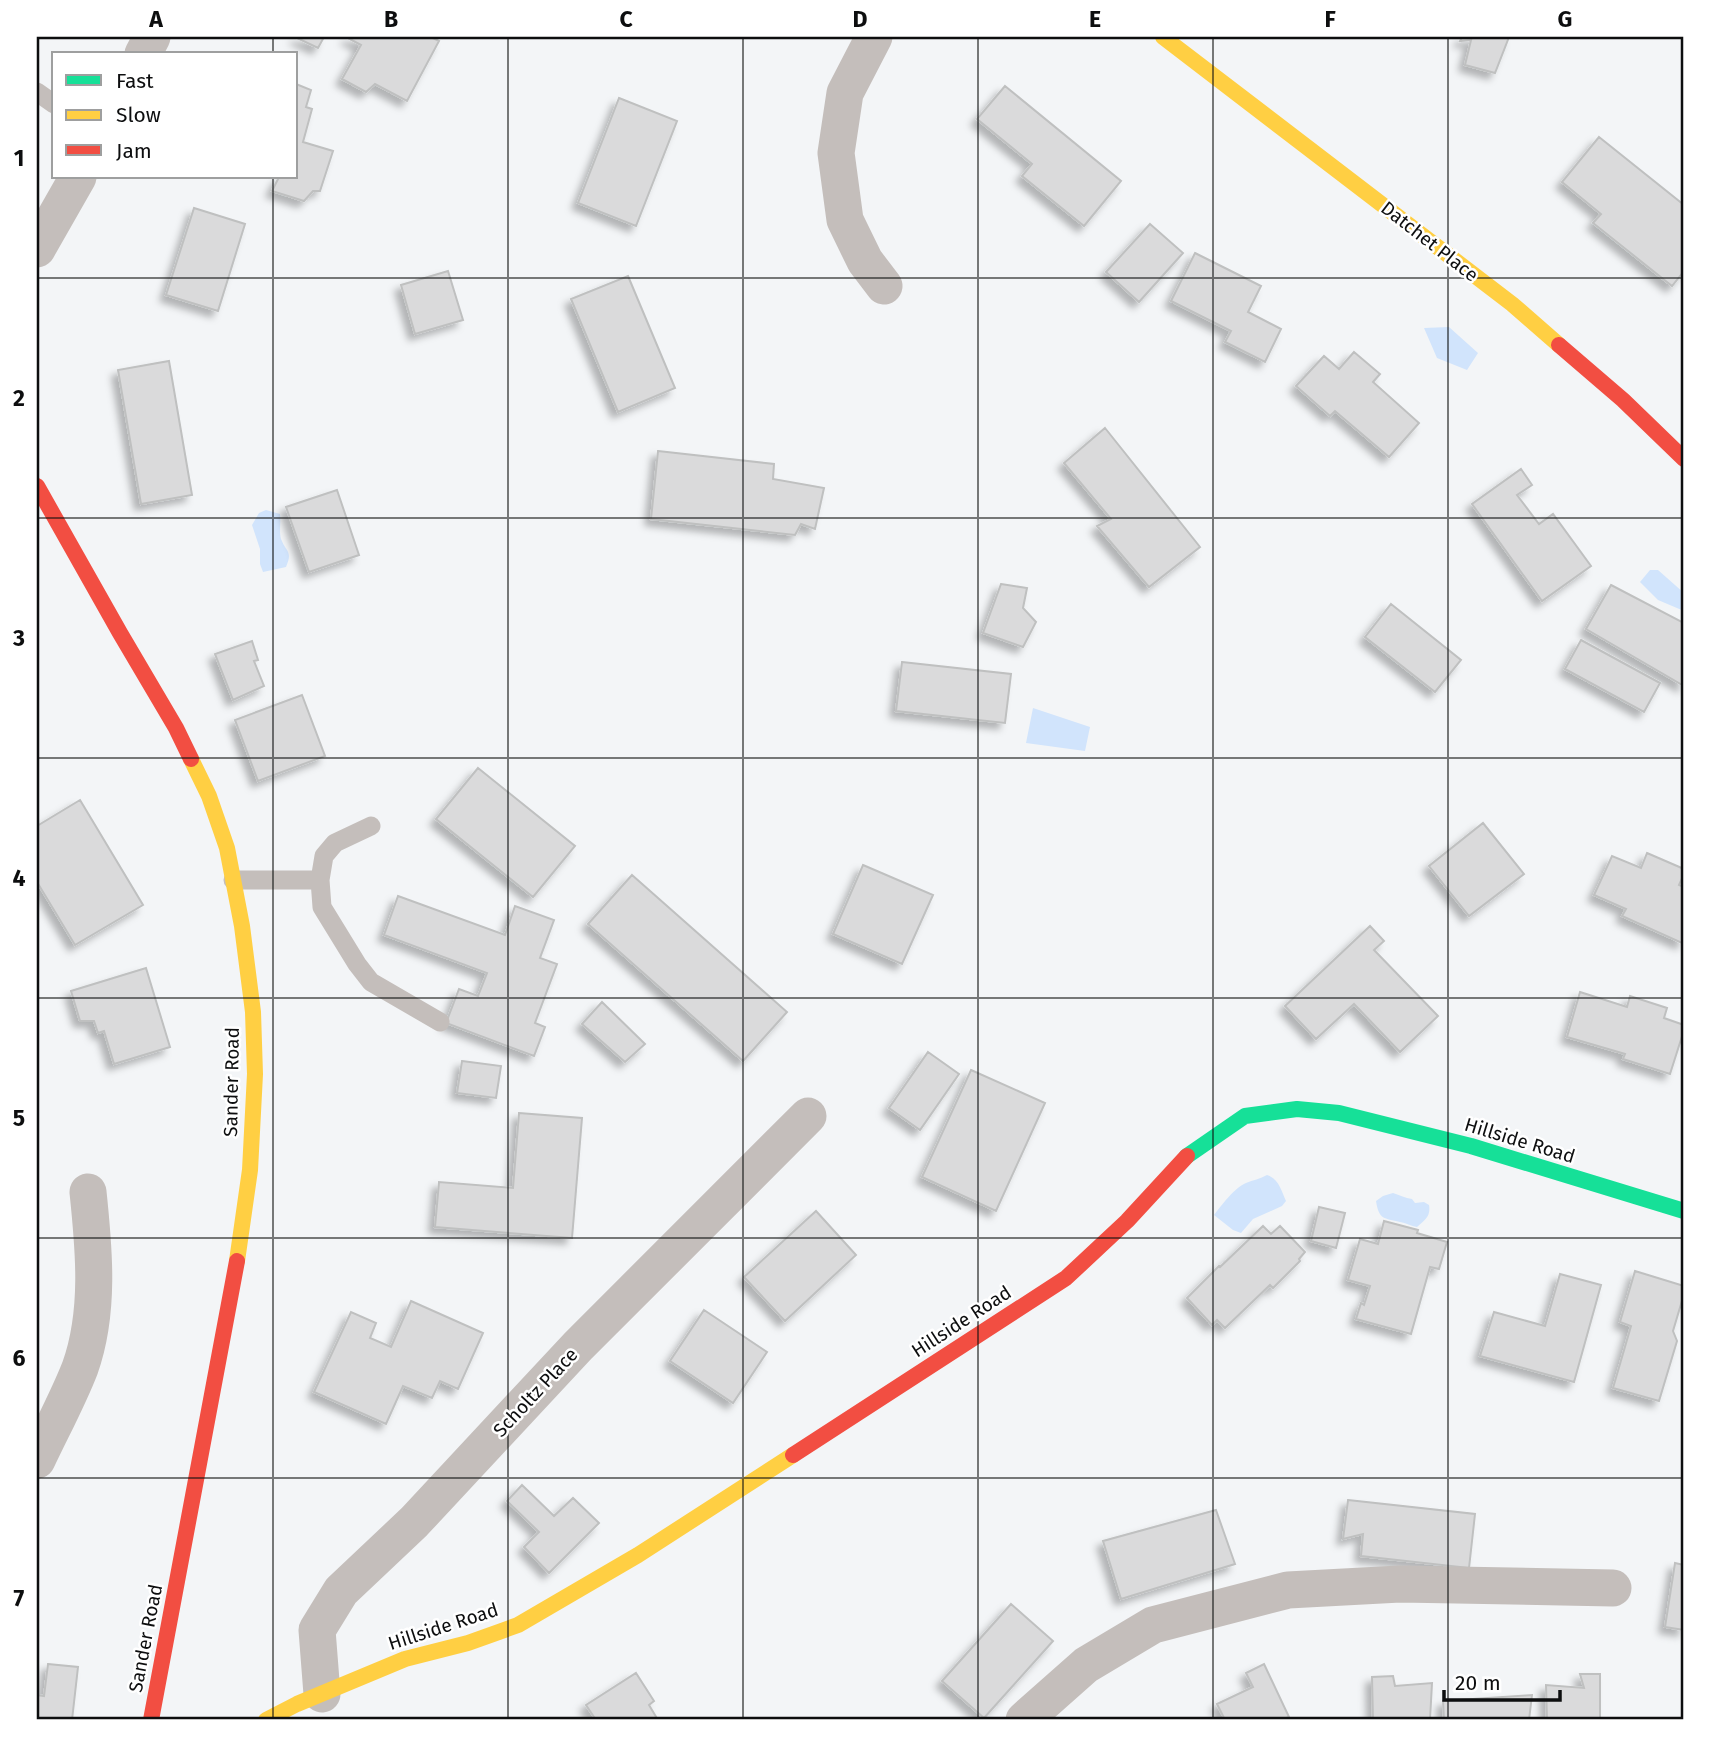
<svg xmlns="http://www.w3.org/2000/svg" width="1721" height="1757" viewBox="0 0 1721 1757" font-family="'Fira Sans',sans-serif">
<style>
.water{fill:#d1e4fc}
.building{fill:#dadadb;stroke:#bfc0c0;stroke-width:2;filter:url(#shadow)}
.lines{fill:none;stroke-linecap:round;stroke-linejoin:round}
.lane{stroke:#c4bebb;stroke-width:19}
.street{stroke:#c4bebb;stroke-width:37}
.fast{stroke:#16e098;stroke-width:16}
.slow{stroke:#ffcf43;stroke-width:16}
.jam{stroke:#f24e42;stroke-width:16}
.grid{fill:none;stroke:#0d0e0f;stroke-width:2;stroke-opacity:0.55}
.labels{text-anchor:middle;stroke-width:5;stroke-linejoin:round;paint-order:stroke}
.street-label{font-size:19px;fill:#0d0e0f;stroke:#fff}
.neatline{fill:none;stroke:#0d0e0f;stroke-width:2.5}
.grid-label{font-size:23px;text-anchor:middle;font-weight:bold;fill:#0d0e0f}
</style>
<defs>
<filter id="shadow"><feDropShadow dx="-6" dy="6" stdDeviation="3.5" flood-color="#0004"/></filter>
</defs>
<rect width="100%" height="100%" fill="#f3f5f7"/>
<path class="water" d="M1449,327l29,26 -11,17 -30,-12 -13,-30z
M266,510l14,4c1,8 -1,18 1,25 5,13 12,12 5,28l-23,5 -3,-8v-15l-8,-24 7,-12z
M1650,570h8l26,23v18l-26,-11 -18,-18z
M1033,708l57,19 -5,24 -59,-8z
M1267,1175c12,4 14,15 19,26l-4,5 -29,13 -12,14 -8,-3 -19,-15c7,-9 21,-28 32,-32 7,-3 14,-4 21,-8z
M1393,1193c7,2 12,5 19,6l3,4 9,-1 5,3c2,11 -4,15 -12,22 -6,-1 -11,-4 -17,-5 -16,-4 -21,-2 -24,-21l7,-5z"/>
<path class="building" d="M295,37h29l-6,11z
M346,37h85l8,4 -32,60 -32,-17 -9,8 -24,-13 19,-34z
M1462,37h47l-14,36 -30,-8 6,-25 -11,1z
M296,84l15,6 -5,17 6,2 -9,33 30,9 -13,40h-7l-9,10 -32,-10 7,-14h17z
M1005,86l116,95 -37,45 -62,-50 10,-12 -55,-45z
M619,98l58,23 -41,105 -58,-23z
M1599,137l85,68v66l-12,15 -79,-63 8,-9 -39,-32z
M194,208l51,16 -27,87 -52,-16z
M1150,224l33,29 -44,49 -33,-30z
M1195,253l66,33 -13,26 33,17 -16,33 -40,-20 6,-11 -60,-30z
M448,271l15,49 -48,14 -14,-49z
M628,276l47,112 -57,24 -47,-113z
M1354,352l26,22 -7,8 46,41 -30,34 -54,-46 -5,5 -34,-30 28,-30 15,13z
M169,361l23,134 -51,9 -23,-134z
M1105,428l95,119 -51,40 -52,-61 14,-7 -47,-56z
M658,451l116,13 -1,15 51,9 -9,41 -14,-5 -6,11 -144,-16z
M1521,469l11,16 -15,10 22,29 14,-10 38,52 -49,35 -70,-97z
M337,490l22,65 -50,17 -23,-65z
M1001,584l26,4 -4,20 13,14 -13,25 -40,-14z
M1611,585l73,38v63l-98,-57z
M1391,604l70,56 -26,32 -70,-55z
M1581,640l79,43 -16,29 -79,-43z
M252,641l6,19 -4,1 10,25 -31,14 -18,-46z
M902,662l109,12 -6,49 -109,-12z
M302,695l23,61 -67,25 -23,-61z
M478,768l97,78 -42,51 -97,-78z
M80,800l63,105 -68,40 -38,-63v-56z
M1483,823l41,51 -55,42 -40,-50z
M1647,853l37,16v5l-5,11 5,2v52l-2,4 -60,-27 4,-7 -32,-14 18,-39 29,12z
M863,865l70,30 -31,69 -69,-30z
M632,875l155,137 -44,49 -155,-137z
M398,896l107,39 10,-29 39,14 -14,38 17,6 -22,59 10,4 -11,29 -88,-33 13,-34 19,7 9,-23 -103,-38z
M1370,926l14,15 -10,9 64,66 -38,36 -46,-48 -38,35 -31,-33z
M146,968l24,79 -56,17 -10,-33 -6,2 -4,-12h-14l-9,-30z
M1580,992l47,15 3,-11 37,12 -3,10 20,7v5l-14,44 -47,-15 2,-5 -58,-17z
M602,1002l43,42 -20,18 -43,-38z
M928,1052l31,22 -39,56 -31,-22z
M462,1061l39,5 -5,32 -39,-5z
M971,1070l74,33 -49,108 -74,-34z
M519,1113l63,5 -10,120 -137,-11 4,-45 74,6z
M1319,1207l26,6 -9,35 -25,-7z
M816,1211l40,44 -71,66 -41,-44z
M1384,1221l34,9 -1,3 30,9 -8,27 -9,-2 -19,67 -55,-15 5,-16 3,2 6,-19 -22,-6 12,-41 18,5z
M1263,1226l8,8 9,-8 25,26 -6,7 1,2 -27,27 -3,-3 -45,43 -8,-8 -5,5 -25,-27 32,-32 1,1z
M1635,1271l49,15v8l-11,37 4,10 -18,60 -46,-13 18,-62 -11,-4z
M1560,1274l41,11 -27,97 -94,-26 14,-44 51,14z
M411,1301l72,32 -25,56 -18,-8 -8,17 -29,-12 -17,38 -72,-32 37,-80 25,11 -6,15 21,9z
M704,1310l63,42 -34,51 -63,-42z
M522,1485l32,31 19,-18 26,25 -50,50 -25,-26 15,-15 -32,-31z
M1348,1500l127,14 -6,54 -108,-12 2,-22 -20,5z
M1216,1510l19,54 -114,35 -18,-58z
M1675,1563l9,2v65l-19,-3z
M1011,1604l42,37 -69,77 -42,-37z
M48,1664l30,3 -6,53h-35v-25l7,1z
M1264,1664l25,53 -8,3h-56l-8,-16 36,-17 -7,-14z
M636,1673l18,28 -5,4 9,15h-62l-10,-15z
M1580,1674h20v46h-53l-1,-35 38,3z
M1393,1676l2,10 37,-3 -2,37h-57l-1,-43z
M1532,1695l-3,25h-85l-1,-19z"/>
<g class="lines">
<path class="lane" d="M37,92l17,12
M371,826l-36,17 -11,13 -4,24 2,27 35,57 14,18 69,40
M233,880h87"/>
<path class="street" d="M874,37l-29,56 -9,60 9,67 20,41 19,25
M143,54l9,-17
M37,249l41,-72
M37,1460c14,-30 31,-61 43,-92 20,-56 14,-119 8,-176
M322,1694l-5,-64 24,-39 73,-69 164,-176 230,-230
M1024,1720l62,-55 67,-40 135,-35 112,-6 213,4"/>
<path class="fast" d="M1187,1156l58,-40 52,-7 42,4 132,33 213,65"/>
<path class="slow" d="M1163,37l349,267 47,41
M191,759l18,37 18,52 15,78 11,86 2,62 -5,96 -13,91
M266,1720l31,-16 108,-45 63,-16 50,-18 120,-70 155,-100"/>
<path class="jam" d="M1559,345l64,55 61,59
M37,486l83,147 56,95 15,31
M793,1455l273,-177 61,-57 60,-65
M151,1720l86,-459"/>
</g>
<path class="grid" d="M273,37v17M508,37v1683M743,37v1683M978,37v1683M1213,37v1683M1448,37v1683M273,177v1543M37,278h1647M37,518h1647M37,758h1647M37,998h1647M37,1238h1647M37,1478h1647"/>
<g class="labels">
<g class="street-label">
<text transform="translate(1430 241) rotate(38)" y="7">Datchet Place</text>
<text transform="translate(231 1082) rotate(-89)" y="7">Sander Road</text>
<text transform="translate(1520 1140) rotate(17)" y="7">Hillside Road</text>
<text transform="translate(961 1321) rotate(-33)" y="7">Hillside Road</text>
<text transform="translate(535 1392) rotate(-47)" y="7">Scholtz Place</text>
<text transform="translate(443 1626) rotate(-18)" y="7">Hillside Road</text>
<text transform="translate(145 1638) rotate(-79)" y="7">Sander Road</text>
</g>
</g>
<rect width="1721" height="1757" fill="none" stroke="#ffffff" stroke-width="77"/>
<rect x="52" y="52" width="245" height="126" fill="#ffffff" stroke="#9e9f9f" stroke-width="2"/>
<rect x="66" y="75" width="35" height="10" fill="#16e098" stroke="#9e9f9f" stroke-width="2"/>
<text x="116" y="88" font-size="21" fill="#0d0e0f">Fast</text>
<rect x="66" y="110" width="35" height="10" fill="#ffcf43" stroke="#9e9f9f" stroke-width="2"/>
<text x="116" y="122" font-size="21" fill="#0d0e0f">Slow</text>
<rect x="66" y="145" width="35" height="10" fill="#f24e42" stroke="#9e9f9f" stroke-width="2"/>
<text x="116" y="158" font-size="21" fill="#0d0e0f">Jam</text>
<path d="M1444 1690v10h116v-10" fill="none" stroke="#0d0e0f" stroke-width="3.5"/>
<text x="1455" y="1690" font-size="21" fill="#0d0e0f" stroke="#ffffff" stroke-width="5" paint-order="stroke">20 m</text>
<rect x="38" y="38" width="1644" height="1680" class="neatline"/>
<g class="grid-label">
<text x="156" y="27">A</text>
<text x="391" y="27">B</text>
<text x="626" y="27">C</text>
<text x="860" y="27">D</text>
<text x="1095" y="27">E</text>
<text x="1330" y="27">F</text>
<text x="1565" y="27">G</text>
<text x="19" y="166">1</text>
<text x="19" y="406">2</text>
<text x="19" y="646">3</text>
<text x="19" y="886">4</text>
<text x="19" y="1126">5</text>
<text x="19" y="1366">6</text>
<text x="19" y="1606">7</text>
</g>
</svg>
